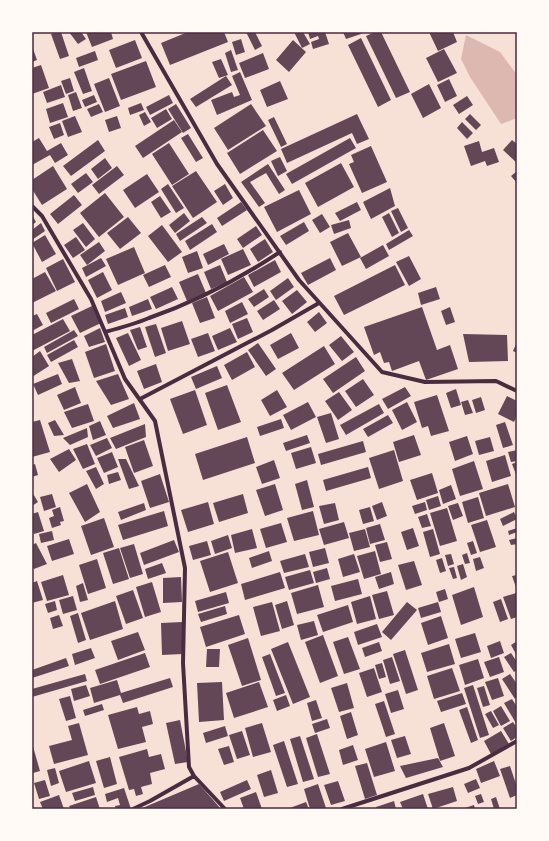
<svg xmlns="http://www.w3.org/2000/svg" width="549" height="841" viewBox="0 0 549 841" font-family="Lato,sans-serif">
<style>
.water{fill:#dcb8b0}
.building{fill:#644757}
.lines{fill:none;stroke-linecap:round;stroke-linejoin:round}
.minor{stroke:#4a2c40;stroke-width:4}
.neatline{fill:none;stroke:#4a2c40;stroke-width:1.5}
</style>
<rect width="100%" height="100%" fill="#f7e1d7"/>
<path class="water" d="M466,35l34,17 17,23v43l-16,6 -31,-47 -9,-18z"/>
<path class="building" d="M58,32h3l8,24 -9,3 -9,-25z
M69,32h12l5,7 -8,5z
M86,32h25l2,7 -21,8z
M188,32h36l4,10 -58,23 -9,-22z
M246,32h9l7,14 -7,4z
M294,32h9l7,12 -8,4z
M308,32h17l4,12 -16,5 -2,-7 8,-3 -1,-3 -8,3z
M343,32h18v2l-15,5z
M375,32h6l29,60 -14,6 -30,-62z
M429,32h24l4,10 -19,9z
M361,38l30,62 -13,7 -30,-62z
M241,39l4,13 -9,3 -4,-13z
M135,40l7,18 -26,10 -7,-18z
M293,40l13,12 -17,20 -13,-12z
M32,46l5,14 -5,2z
M444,49l13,24 -19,9 -12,-24z
M231,50l7,20 -7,2 -6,-19z
M95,51l3,9 -19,7 -3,-9z
M263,53l6,16 -24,9 -6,-15z
M221,59l7,16 -9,3 -7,-16z
M146,61l10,26 -35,13 -10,-26z
M41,65l8,23 -17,6v-26z
M84,68l8,23 -9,3 -9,-22z
M240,72l12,28 -35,15 -6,-15 21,-8 2,5 6,-2 -8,-19z
M226,76l6,9 -36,22 -6,-8z
M70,78l4,13 -8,3 -5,-13z
M109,78l11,28 -15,6 -11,-28z
M449,79l8,17 -12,6 -8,-17z
M280,81l8,18 -21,8 -7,-17z
M429,84l12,24 -18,10 -12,-24z
M61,85l4,12 -18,6 -4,-11z
M76,92l6,16 -9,3 -5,-16z
M94,95l3,7 -12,5 -3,-7z
M169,95l4,8 -23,12 -4,-8z
M467,96l6,9 -14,9 -6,-9z
M63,103l5,14 -18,6 -4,-14z
M141,103l3,7 -14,5 -2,-7z
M99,104l4,8 -12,5 -4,-8z
M176,104l15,24 -8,5 -15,-24z
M251,104l15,22 -38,24 -14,-22z
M166,109l6,10 -15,9 -6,-10z
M145,112l6,10 -7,4 -5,-11z
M357,114l12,25 -12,5 -5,-11 -65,30 -6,-14z
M470,114l11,11 -5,5 -11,-11z
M75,116l7,16 -14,5 -6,-16z
M117,116l4,12 -12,4 -4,-12z
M274,117l13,27 -6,3 -13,-27z
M174,120l8,12 -39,26 -8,-12z
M462,122l11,11 -6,6 -10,-11z
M60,123l4,12 -10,4 -5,-12z
M263,130l14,21 -37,23 -13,-21z
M188,134l15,24 -7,4 -15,-24z
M39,138l8,13 14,-8 7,12 -13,8 -5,-8 -18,10v-23z
M350,138l6,10 -64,36 -6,-10z
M98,140l7,11 -34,25 -8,-10z
M512,140l5,4v19l-14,-13z
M479,141l3,11 12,-4 5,14 -12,4 -2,-5 -14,5 -7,-20z
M169,143l20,31 -17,11 -20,-31z
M371,146l16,36 -25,11 -13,-29 5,-2 -3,-7z
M280,157l7,14 -9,5 -7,-15z
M105,158l7,10 -14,11 -7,-10z
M341,163l13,24 -36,20 -13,-24z
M268,164l17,26 -6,4 -13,-21 -16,9 15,21 -6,4 -18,-25z
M53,166l14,23 -25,16 -10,-16v-9z
M117,166l7,9 -25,19 -7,-9z
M196,171l21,31 -24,16 -21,-32z
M517,171v12l-6,-7z
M86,173l7,9 -15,11 -7,-9z
M147,174l12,18 -24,16 -12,-18z
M168,184l16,24 -8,5 -15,-24z
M225,184l8,14 -10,7 -9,-14z
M390,188l5,18 -24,13 -8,-17z
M299,190l12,24 -34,18 -13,-25z
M105,193l19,24 -25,20 -19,-24z
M74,195l8,10 -24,19 -8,-10z
M160,196l11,16 -10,6 -10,-16z
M241,202l6,8 -25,16 -5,-8z
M357,202l4,8 -21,11 -5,-8z
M398,208l10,20 -7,4 -10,-21z
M184,213l6,8 -15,12 -6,-8z
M389,213l10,20 -7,4 -10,-20z
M322,214l8,13 -10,6 -8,-13z
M32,215l4,7 -4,3z
M128,217l13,16 -21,16 -13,-16z
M202,217l5,6 -27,18 -4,-7z
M349,220l2,8 -17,6 -3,-9z
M304,222l5,9 -23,14 -6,-9z
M41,223l4,8 -13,9v-10z
M83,223l12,16 -9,8 -13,-17z
M212,224l5,8 -27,18 -5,-9z
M162,225l20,27 -14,10 -20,-26z
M256,226l6,9 -19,13 -6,-9z
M409,230l4,6 -24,14 -3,-6z
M348,233l13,24 -19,9 -12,-24z
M45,235l11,19 -14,8 -10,-19z
M76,237l9,13 -12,8 -9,-13z
M265,239l8,13 -15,10 -8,-13z
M99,242l6,9 -18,14 -7,-10z
M224,244l5,10 -21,11 -5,-11z
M383,245l6,11 -23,13 -6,-11z
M134,247l11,26 -27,12 -12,-26z
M243,249l8,16 -23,10 -7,-16z
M197,251l6,17 -15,5 -6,-16z
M409,256l12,23 -12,7 -13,-24z
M101,258l5,8 -20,11 -4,-9z
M330,258l6,12 -28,15 -7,-12z
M63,259l12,23 -18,9 -11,-23z
M275,260l6,12 -27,15 -6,-12z
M165,265l6,12 -22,10 -6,-12z
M220,265l7,17 -16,7 -7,-17z
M395,265l10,20 -61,30 -10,-19z
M45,272l11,19 -24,12v-24z
M103,272l9,18 -15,8 -9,-18z
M198,274l8,19 -19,8 -8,-19z
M244,277l9,15 -35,19 -8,-15z
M288,278l6,9 -18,13 -6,-9z
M172,287l6,12 -22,10 -6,-12z
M436,287l4,12 -19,6 -3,-12z
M264,289l5,8 -15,10 -6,-8z
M297,290l10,12 -15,12 -10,-13z
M121,292l5,11 -21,9 -4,-11z
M207,297l8,21 -15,5 -8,-20z
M74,299l5,10 -28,14 -5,-10z
M148,299l4,10 -20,7 -3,-9z
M274,300l6,9 -17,11 -6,-9z
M242,302l6,12 -18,9 -5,-12z
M92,306l9,17 -21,10 -9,-17z
M422,307l15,43 13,-5 8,24 -32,11 -7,-19 -27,10 -3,-9 -5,1 -4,-11 -6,3 -10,-28z
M450,307l5,15 -9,3 -5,-14z
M125,308l3,9 -20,7 -3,-9z
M319,312l8,11 -12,9 -8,-10z
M37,314l6,11 -11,6v-15z
M247,318l6,14 -15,7 -6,-15z
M63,319l7,12 -38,20v-16z
M182,321l8,23 -22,7 -7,-23z
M156,324l10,29 -11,4 -10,-30z
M140,327l7,20 -9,3 -8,-20z
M100,328l5,14 -16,5 -5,-11z
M230,328l7,14 -19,8 -6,-14z
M74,330l4,6 -31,17 -3,-6z
M128,333l13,27 -12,6 -13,-28z
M208,333l7,18 -17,6 -7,-18z
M291,333l8,15 -21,11 -8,-14z
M463,334l44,1 1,26 -39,1z
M341,336l13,16 -12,9 -13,-16z
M74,340l4,7 -27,15 -4,-7z
M517,342v11l-4,-2z
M258,343l18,26 -10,7 -18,-26z
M106,344l9,27 -21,7 -9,-26z
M324,346l11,18 -41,26 -12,-17z
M40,351l9,15 -17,11v-20z
M247,352l8,15 -23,13 -8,-15z
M356,357l9,14 -32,22 -10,-14z
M72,359l8,22 -11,2 -11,-20z
M156,364l6,18 -18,7 -7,-18z
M217,366l5,12 -26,11 -5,-12z
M58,374l4,10 -24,11 -5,-11z
M118,374l11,25 -18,6 -15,-24z
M363,379l11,16 -18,12 -11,-16z
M227,385l14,37 -23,8 -13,-37z
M75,387l6,16 -17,7 -7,-15z
M405,387l6,9 -23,13 -6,-10z
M456,389l5,16 -10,3 -5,-15z
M195,390l12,35 -24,9 -13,-35z
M277,390l10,17 -17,9 -9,-16z
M339,392l13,18 -14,10 -13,-19z
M437,395l12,36 -18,5 -3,-10 -6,2 -8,-26z
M507,396l10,5v14l-3,7 -16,-8z
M481,397l4,13 -9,3 -4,-13z
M468,400l5,13 -8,2 -4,-13z
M308,402l8,15 -25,13 -8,-15z
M407,402l10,20 -15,8 -10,-20z
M134,403l6,16 -27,9 -6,-12z
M88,404l6,17 -22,7 -8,-16z
M379,404l5,9 -38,22 -6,-10z
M331,413l8,26 -13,4 -9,-26z
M388,415l5,8 -25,14 -5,-8z
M281,419l3,9 -24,8 -3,-9z
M40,420l10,32 -18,5v-35z
M55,420l9,15 -10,1 -6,-13z
M100,421l6,14 -13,5 -4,-14z
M505,422l8,23 -10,3 -7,-23z
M145,424l1,13 -30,12 -6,-11z
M87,428l1,9 -18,8 -7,-7z
M307,435l3,8 -24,8 -3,-8z
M414,435l7,20 -22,7 -6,-20z
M467,436l6,18 -18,7 -6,-19z
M247,437l8,26 -52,17 -8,-26z
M490,437l4,14 -15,4 -4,-14z
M107,438l5,10 -16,8 -6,-11z
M144,440l9,26 -19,7 -9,-26z
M363,441l3,11 -45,13 -3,-11z
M87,444l8,20 -12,5 -10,-20z
M311,447l5,16 -20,6 -5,-16z
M69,449l7,11 -17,12 -9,-13z
M394,450l9,31 -24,8 -10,-31z
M517,450v11l-6,1 -3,-10z
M112,452l6,15 -14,6 -7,-15z
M505,455l6,21 -19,6 -6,-21z
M118,459h8l13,27 -10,3z
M274,460l6,18 -18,6 -6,-17z
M474,461l9,28 -23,7 -8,-27z
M517,462v15l-5,-13z
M35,464l3,11 -6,2v-12z
M96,467l8,17 -8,5 -10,-18z
M368,467l3,11 -45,13 -3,-11z
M118,472l3,8 -12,4 -2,-9z
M432,473l6,20 -21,7 -7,-20z
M160,474l9,28 -19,6 -9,-27z
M307,480l7,27 -12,3 -7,-26z
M87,484l13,28 -15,10 -16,-29z
M275,484l8,26 -18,6 -9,-26z
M508,484l7,23 -29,9 -7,-23z
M451,485l5,14 -13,5 -4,-14z
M32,492l6,10 -6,4z
M52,494l4,13 -12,4 -4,-14z
M243,494l5,19 -29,9 -6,-19z
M438,496l3,10 -12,4 -3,-10z
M478,497l6,21 -16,5 -6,-21z
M208,502l6,22 -26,8 -7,-22z
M382,502l5,14 -10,4 -5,-14z
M425,502l2,8 -12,4 -3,-8z
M144,503l2,7 -25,10 -3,-8z
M335,503l4,17 -15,4 -5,-18z
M458,503l5,13 -10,4 -5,-14z
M60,507l4,14 -4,1 1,3 -9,3 -3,-10 5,-2 -2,-6z
M370,507l4,14 -11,3 -4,-14z
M447,508l10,33 -17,5 -10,-33z
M164,511l4,15 -45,14 -5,-15z
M313,511l6,24 -25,6 -7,-23z
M38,512l6,19 -10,3 -2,-7v-13z
M514,512l3,7 -14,7 -3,-7z
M427,514l4,12 -9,2 -4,-11z
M104,518l10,29 -23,8 -10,-29z
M487,520l9,27 -16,5 -9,-27z
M344,522l5,16 -25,7 -5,-16z
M281,523l6,19 -21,6 -6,-19z
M380,524l5,16 -15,4 -4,-16z
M413,528l6,18 -12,4 -6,-18z
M517,528v4l-8,3 -1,-4z
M252,529l5,19 -22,5 -4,-18z
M365,529l5,18 -16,4 -5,-18z
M433,529l7,25 -10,3 -7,-25z
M52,531l2,9 -13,3 -2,-9z
M228,535l4,13 -17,6 -4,-13z
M517,538v6l-6,1 -2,-5z
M69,539l5,15 -22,7 -5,-15z
M174,540l5,12 -35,13 -4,-12z
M207,541l4,14 -18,5 -4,-14z
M473,541l4,12 -6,2 -4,-12z
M387,542l5,17 -12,3 -5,-17z
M36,543l11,21 -13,5 -2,-3v-21z
M134,544l9,30 -13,4 -10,-30z
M119,548l10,31 -16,5 -10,-31z
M325,548l4,15 -16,4 -4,-15z
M269,551l3,10 -20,7 -3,-10z
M375,551l6,23 -17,5 -7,-23z
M228,552l10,31 -28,9 -10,-31z
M467,553l3,10 -5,1 -3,-9z
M305,554l4,13 -25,6 -4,-12z
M354,554l6,18 -17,5 -5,-18z
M451,554l3,10 -6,2 -3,-11z
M480,557l4,11 -8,3 -3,-12z
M442,558l4,13 -6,2 -4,-13z
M97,559l9,29 -18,6 -9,-29z
M414,561l8,24 -16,5 -8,-25z
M162,563l4,10 -18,6 -3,-10z
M463,564l4,13 -6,3 -4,-14z
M454,567l3,11 -4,1 -4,-11z
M327,568l3,11 -14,4 -3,-11z
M310,570l4,13 -25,7 -4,-13z
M280,572l5,16 -40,12 -4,-16z
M391,572l3,12 -15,5 -4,-12z
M63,575l6,20 -22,6 -6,-19z
M517,575v15l-5,-14z
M181,577l1,25 -19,1v-25z
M358,579l4,15 -27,7 -4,-15z
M37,581l6,19 -11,3v-20z
M152,582l9,30 -16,5 -9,-30z
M83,583l5,17 -8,2 -4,-16z
M318,585l6,22 -27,7 -6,-21z
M474,587l9,30 -22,8 -9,-30z
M445,589l3,10 -9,3 -3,-10z
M133,590l10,28 -17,6 -10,-28z
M387,591l7,24 -15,4 -7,-24z
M226,592l3,11 -31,9 -3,-11z
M516,593l1,24 -6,2 -8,-22z
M73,596l4,14 -14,4 -4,-14z
M370,596l6,23 -19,5 -6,-22z
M501,599l7,20 -8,3 -7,-20z
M55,601l2,9 -9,3 -3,-9z
M115,601l8,28 -33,11 -9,-27z
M287,601l7,24 -12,4 -7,-24z
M272,602l8,29 -19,5 -8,-29z
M407,602l10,8 -26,30 -9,-8z
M438,602l3,10 -20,6 -3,-10z
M348,605l5,17 -30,10 -6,-17z
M225,606l2,8 -26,8 -3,-8z
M78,613l8,27 -8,3 -8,-27z
M59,615l4,11 -10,3 -3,-11z
M239,615l6,19 -39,13 -6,-20z
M441,616l7,22 -20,7 -7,-22z
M314,621l4,14 -17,5 -4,-15z
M182,622l1,32 -21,1 -1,-32z
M377,624l5,13 -24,8 -4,-13z
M138,632l7,18 -27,10 -7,-19z
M475,633l6,19 -20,6 -6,-19z
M323,635l15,41 -18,7 -15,-41z
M348,637l12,32 -16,5 -11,-32z
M248,638l13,42 -19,6 -14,-41z
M500,641l4,12 -13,5 -4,-12z
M517,641v15l-6,-11z
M288,642l22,55 -17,7 -22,-55z
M379,642l3,9 -17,6 -3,-9z
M449,644l6,20 -28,8 -6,-19z
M91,648l4,10 -20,7 -3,-11z
M207,649h13l-1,18h-13z
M405,650l13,40 -12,4 -13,-40z
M145,653l5,14 -50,17 -5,-14z
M511,653l6,9v8l-3,2 -10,-15z
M270,654l15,39 -9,3 -14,-39z
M392,657l8,24 -10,3 -7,-24z
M499,657l5,15 -14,5 -6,-15z
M66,658l3,8 -37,12v-8z
M478,659l6,19 -19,7 -6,-20z
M382,663l4,14 -7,2 -4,-14z
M374,668l8,24 -15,5 -8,-24z
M452,668l8,23 -26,8 -7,-23z
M85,674l2,7 -55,16v-8z
M510,674l7,10v13l-2,2 -13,-20z
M170,678l3,9 -50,16 -3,-8 -26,8 -4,-15 27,-8 4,13z
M498,678l6,18 -12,4 -7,-18z
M222,682l2,38 -25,2 -2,-39z
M259,682l9,25 -34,11 -8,-25z
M347,683l7,25 -15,4 -8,-24z
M86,685l4,11 -16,5 -3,-12z
M473,685l16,50 -9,3 -16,-50z
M484,686l6,19 -7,2 -6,-19z
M398,690l6,19 -13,4 -6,-19z
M462,693l4,11 -25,8 -4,-11z
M286,695l4,11 -13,5 -4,-11z
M70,696l6,22 -10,3 -7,-22z
M512,699l5,8v18l-13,-22z
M316,700l6,18 -10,3 -5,-18z
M384,701l11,33 -9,3 -11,-33z
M102,704l2,6 -19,6 -2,-6z
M501,706l9,15 -9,5 -8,-15z
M137,707l2,7 11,-3 3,13 -11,3 4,15 -28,7 -10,-34z
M467,707l11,33 -7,3 -12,-33z
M491,711l8,14 -6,3 -8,-14z
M351,712l7,23 -11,4 -7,-23z
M327,719l3,9 -15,5 -3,-9z
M180,720l8,42 -13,2 -9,-41z
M513,722l4,6v9l-6,4 -8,-13z
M79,723l9,32 -34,9 -5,-18 23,-6 -4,-14z
M262,723l9,29 -18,5 -8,-29z
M444,723l11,33 -15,5 -10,-33z
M225,726l3,10 -22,7 -3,-10z
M242,731l8,24 -13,4 -8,-24z
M501,731l8,13 -18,10 -7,-13z
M317,734l13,40 -12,3 -12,-39z
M300,736l14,43 -11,3 -13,-43z
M405,736l6,18 -14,4 -6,-18z
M284,741l14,43 -11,3 -14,-42z
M386,742l9,29 -21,6 -9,-28z
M32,743l8,28 -7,2 -1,-4z
M353,745l5,15 -15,5 -4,-15z
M229,746l5,16 -10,3 -6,-16z
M147,749l2,8 12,-3 4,15 -15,4 2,11 -11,3 2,7 -7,2 -2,-7 -5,1 -10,-33z
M110,757l7,27 -13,4 -8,-27z
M438,758l5,9 -37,11 -6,-12z
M89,761l7,22 -30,9 -7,-21z
M494,761l6,15 -19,7 -5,-14z
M367,763l10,32 -12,4 -10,-33z
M510,766l7,21v8l-7,3 -10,-29z
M55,768l4,15 -8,3 -4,-16z
M271,770l7,23 -14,4 -7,-22z
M476,779l4,9 -12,5 -4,-9z
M45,780l5,16 -11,3 -5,-16z
M247,780l4,9 -27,12 -4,-9z
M338,781l7,20 -14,4 -7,-20z
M199,784l22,25h-81z
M318,784l8,24 -16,1 -6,-20z
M93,787l2,8 -20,6 -3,-8z
M453,787l4,14 -24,8 -5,-15z
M124,788l7,21h-15l-1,-3 5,-1 -2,-7 -11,4 -2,-8z
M256,792l6,17h-18l-4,-11z
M423,794l5,15h-25l-3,-7z
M481,794l3,8 -6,2 -3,-8z
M59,795l5,14h-21l-3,-7z
M96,797l4,12h-29l-2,-3z
M496,797l4,12h-6l-3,-10z
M394,801l2,8h-20v-2z
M306,802l3,7h-22z
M474,805l1,4h-13z"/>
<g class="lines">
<path class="minor" d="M141,32l76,132 82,116 83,92 43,10 71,-1 21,10
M32,206l10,10 49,83 34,80 30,42 30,147 -2,95 6,104 5,9
M105,332c15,-4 30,-8 44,-14 46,-16 90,-39 131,-66
M140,399l132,-69 47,-27
M133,809l17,-8 44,-25 31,33
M342,809l127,-41 48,-27"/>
</g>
<rect width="549" height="841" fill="none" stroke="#fffaf5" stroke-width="66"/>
<rect x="33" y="33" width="483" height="775" class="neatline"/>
</svg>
